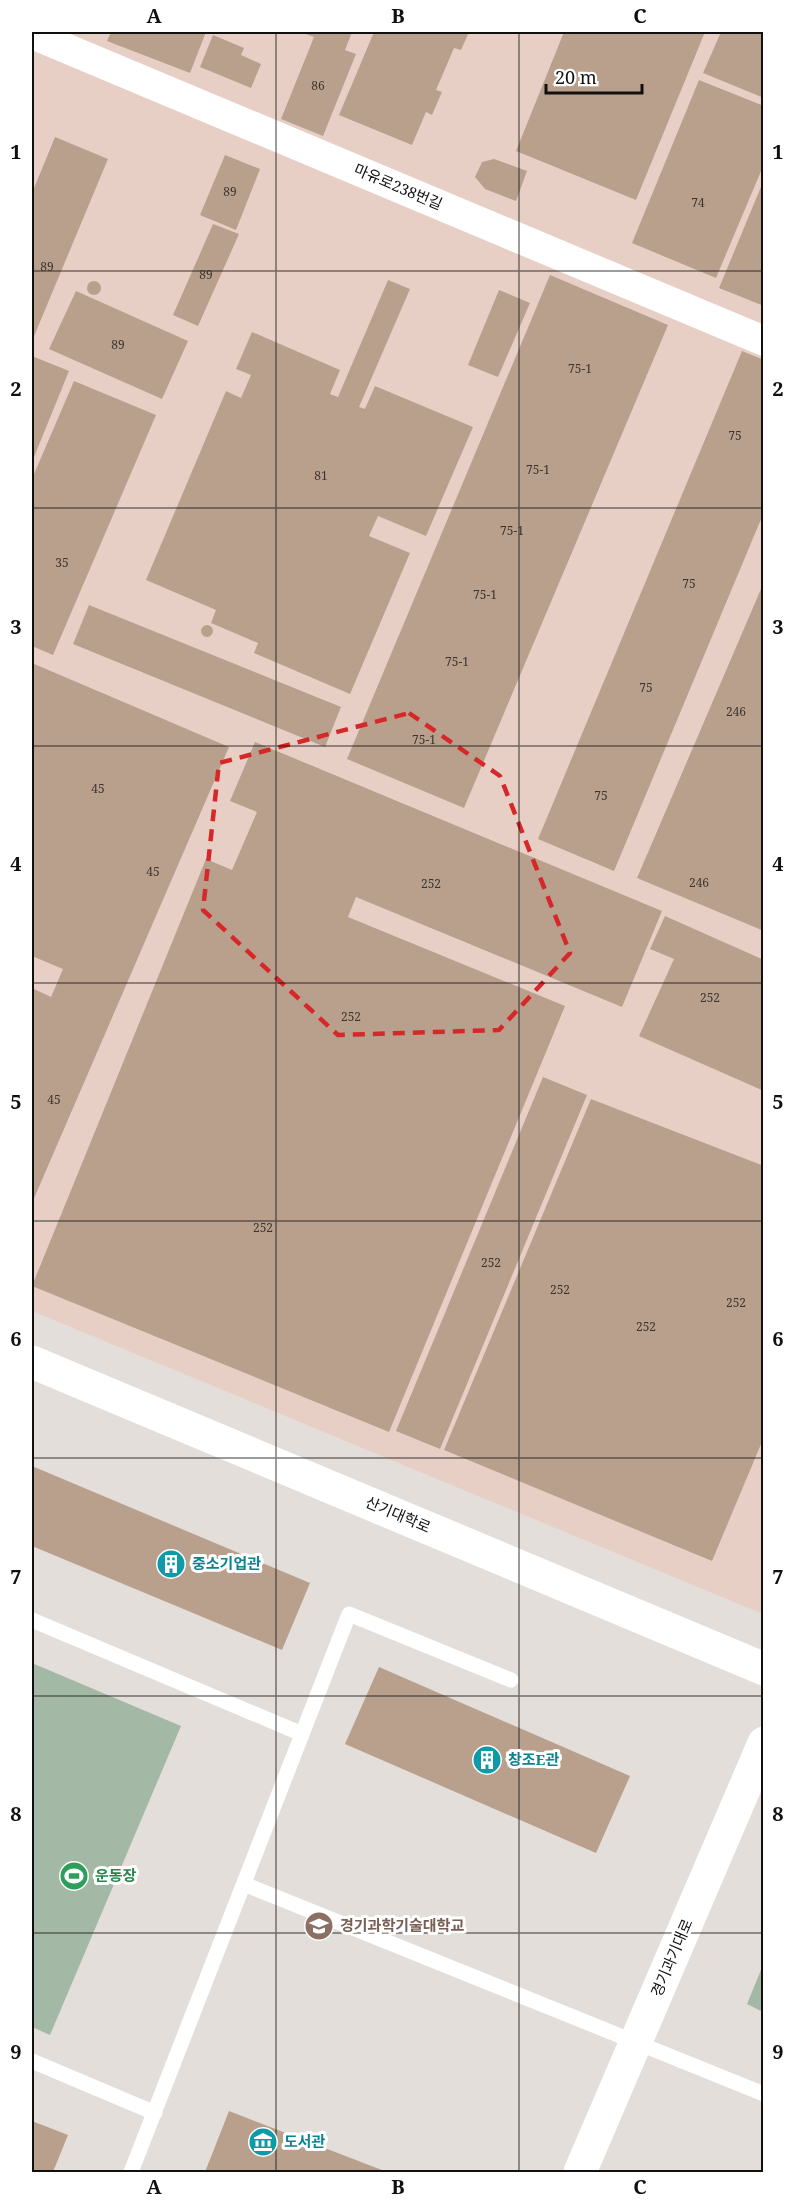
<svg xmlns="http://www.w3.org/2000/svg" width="795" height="2204" viewBox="0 0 795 2204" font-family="'Noto Serif','Noto Sans KR',serif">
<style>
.industrial{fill:#e7cfc6}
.green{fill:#a3b9a5}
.building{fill:#b9a08d}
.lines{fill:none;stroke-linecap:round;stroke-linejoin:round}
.lane{stroke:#fff;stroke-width:15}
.street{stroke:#fff;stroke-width:30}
.secondary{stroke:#fff;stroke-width:33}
.marked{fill:none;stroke:#d62828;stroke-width:4.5;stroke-dasharray:12 8;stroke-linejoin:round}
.grid{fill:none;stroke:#12100f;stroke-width:1.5;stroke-opacity:0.55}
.labels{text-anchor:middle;stroke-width:6;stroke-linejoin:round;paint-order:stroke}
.number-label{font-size:12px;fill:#3c342e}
.street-label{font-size:15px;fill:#12100f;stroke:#fff}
.culture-label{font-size:15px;font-weight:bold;fill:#0d838f;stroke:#fff;text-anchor:start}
.leisure-label{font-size:15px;font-weight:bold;fill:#27864d;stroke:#fff;text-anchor:start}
.education-label{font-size:15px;font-weight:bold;fill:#785e54;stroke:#fff;text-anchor:start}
.neatline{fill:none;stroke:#12100f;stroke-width:2}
.grid-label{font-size:20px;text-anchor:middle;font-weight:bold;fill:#12100f}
</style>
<rect width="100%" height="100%" fill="#e3ded9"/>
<path class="industrial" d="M32,32h731v1582l-731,-303z"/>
<path class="green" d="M32,1663l149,63 -131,309 -18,-8z
M763,1965l1,47h-1l-16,-8z"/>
<path class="building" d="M111,32h95l-16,41 -83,-32z
M300,32h52l-7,18 11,4 -33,82 -42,-17 33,-82z
M374,32h95l-8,18 -7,-2 -18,42 6,2 -10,23 -6,-3 -14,33 -73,-30z
M564,32h141l-69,168 -120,-49z
M721,32h43v66l-61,-25z
M213,35l31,13 -3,7 20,9 -10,24 -51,-21z
M699,80l65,26v58l-48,114 -84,-35z
M55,137l53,22 -76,182v-148z
M225,155l35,14 -24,61 -36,-15z
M494,159l33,12 -11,30 -31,-12 -10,-12 7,-15z
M763,182h1v124l-45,-18z
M213,224l26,10 -41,92 -25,-11z
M550,275l118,50 -204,483 -117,-49z
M388,280l22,9 -51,118 6,2 10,-23 98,41 -47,109 -48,-20 -9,20 41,17 -60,141 -96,-41 4,-10 -47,-20 5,-13 -70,-30 80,-189 15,7 10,-23 -15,-6 16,-37 88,38 -10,24 8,3z
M87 288a7 7 0 1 1 14 0a7 7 0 1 1-14 0Z
M499,290l31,13 -32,74 -30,-12z
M76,291l112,50 -26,58 -113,-50z
M742,351l22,9v152l-150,359 -76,-32z
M32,356l37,15 -37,91z
M74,381l82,34 -103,240 -21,-9v-173l2,1z
M764,582v349l-127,-53z
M89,605l252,102 -16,40 -252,-103z
M201 631a6 6 0 1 1 12 0a6 6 0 1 1-12 0Z
M32,663l197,84 -197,456v-215l19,9 12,-28 -31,-13z
M255,742l407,169 -40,96 -266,-110 -8,20 217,89 -176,426 -357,-146 174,-427 26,11 25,-58 -27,-11z
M665,916l99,44v131l-125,-55 35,-77 -24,-10z
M543,1077l44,18 -147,354 -44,-18z
M591,1099l173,67v271l-52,124 -268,-111z
M32,1466l278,117 -28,67 -250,-104z
M379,1667l251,109 -34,77 -251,-109z
M229,2111l158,61h-182z
M32,2121l36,14 -15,37h-21z"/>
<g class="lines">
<path class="lane" d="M32,1620l270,114
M244,1884l520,210
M32,2061l123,52
M131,2172l218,-558 162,66"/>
<path class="street" d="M32,34l732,307"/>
<path class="secondary" d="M32,1362l732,307
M580,2172l184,-429"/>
</g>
<path class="marked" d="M409,713l91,63 70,177 -71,77 -161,5 -135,-125 16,-147z"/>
<path class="grid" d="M276,32v2140M519,32v2140M32,271h732M32,508h732M32,746h732M32,983h732M32,1221h732M32,1458h732M32,1696h732M32,1933h732"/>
<defs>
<g id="building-disc" transform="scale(1.5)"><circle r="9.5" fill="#0f9aa8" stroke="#fff"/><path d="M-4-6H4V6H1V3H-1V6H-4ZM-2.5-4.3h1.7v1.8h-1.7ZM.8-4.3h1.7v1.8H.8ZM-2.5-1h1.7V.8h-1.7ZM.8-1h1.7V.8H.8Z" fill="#fff"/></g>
<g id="stadium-disc" transform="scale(1.5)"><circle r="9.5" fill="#2e9e5b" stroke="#fff"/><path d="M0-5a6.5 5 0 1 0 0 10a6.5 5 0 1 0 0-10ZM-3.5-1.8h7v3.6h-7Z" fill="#fff"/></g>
<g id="university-disc" transform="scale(1.5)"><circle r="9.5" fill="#8d6e63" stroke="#fff"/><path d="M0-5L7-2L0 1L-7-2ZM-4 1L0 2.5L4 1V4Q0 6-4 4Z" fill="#fff"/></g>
<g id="museum-disc" transform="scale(1.5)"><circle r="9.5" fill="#0f9aa8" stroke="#fff"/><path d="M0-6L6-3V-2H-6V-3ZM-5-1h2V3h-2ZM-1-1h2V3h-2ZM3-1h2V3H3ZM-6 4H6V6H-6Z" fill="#fff"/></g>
</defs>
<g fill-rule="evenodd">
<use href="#building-disc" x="171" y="1564"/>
<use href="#building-disc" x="487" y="1760"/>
<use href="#stadium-disc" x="74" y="1876"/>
<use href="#university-disc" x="319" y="1926"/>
<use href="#museum-disc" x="263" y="2142"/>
</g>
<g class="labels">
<g class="number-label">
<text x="318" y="90">86</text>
<text x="230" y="196">89</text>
<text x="698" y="207">74</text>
<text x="47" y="271">89</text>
<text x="206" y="279">89</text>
<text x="118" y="349">89</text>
<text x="580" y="373">75-1</text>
<text x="735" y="440">75</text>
<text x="538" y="474">75-1</text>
<text x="321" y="480">81</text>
<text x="512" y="535">75-1</text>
<text x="62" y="567">35</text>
<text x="689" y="588">75</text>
<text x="485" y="599">75-1</text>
<text x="457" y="666">75-1</text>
<text x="646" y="692">75</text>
<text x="736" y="716">246</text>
<text x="424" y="744">75-1</text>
<text x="98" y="793">45</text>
<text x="601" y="800">75</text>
<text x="153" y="876">45</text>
<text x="699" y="887">246</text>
<text x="431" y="888">252</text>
<text x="710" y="1002">252</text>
<text x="351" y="1021">252</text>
<text x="54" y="1104">45</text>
<text x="263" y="1232">252</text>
<text x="491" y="1267">252</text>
<text x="560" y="1294">252</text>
<text x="736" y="1307">252</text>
<text x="646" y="1331">252</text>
</g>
<g class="street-label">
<text transform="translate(398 187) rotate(23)" y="5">마유로238번길</text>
<text transform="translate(398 1515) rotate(23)" y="5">산기대학로</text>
<text transform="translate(672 1958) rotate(-67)" y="5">경기과기대로</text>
</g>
<g class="culture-label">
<text x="192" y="1569">중소기업관</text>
<text x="508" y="1765">창조E관</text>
<text x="284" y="2147">도서관</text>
</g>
<g class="leisure-label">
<text x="95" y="1881">운동장</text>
</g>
<g class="education-label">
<text x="340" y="1931">경기과학기술대학교</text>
</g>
</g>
<rect width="795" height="2204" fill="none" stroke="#ffffff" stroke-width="66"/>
<path d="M546 84v9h96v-9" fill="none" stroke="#12100f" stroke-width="3"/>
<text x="555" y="84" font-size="18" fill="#12100f" stroke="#ffffff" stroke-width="4.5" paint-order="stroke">20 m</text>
<rect x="33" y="33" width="729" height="2138" class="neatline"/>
<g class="grid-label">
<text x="154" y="23">A</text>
<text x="398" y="23">B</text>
<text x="640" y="23">C</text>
<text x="16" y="159">1</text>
<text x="778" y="159">1</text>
<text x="16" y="396">2</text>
<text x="778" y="396">2</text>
<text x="16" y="634">3</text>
<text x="778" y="634">3</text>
<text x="16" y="871">4</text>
<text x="778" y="871">4</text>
<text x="16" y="1109">5</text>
<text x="778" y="1109">5</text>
<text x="16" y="1346">6</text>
<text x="778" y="1346">6</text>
<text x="16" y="1584">7</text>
<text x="778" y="1584">7</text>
<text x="16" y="1821">8</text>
<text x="778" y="1821">8</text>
<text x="16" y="2059">9</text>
<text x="778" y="2059">9</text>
<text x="154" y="2194">A</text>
<text x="398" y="2194">B</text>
<text x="640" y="2194">C</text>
</g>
</svg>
